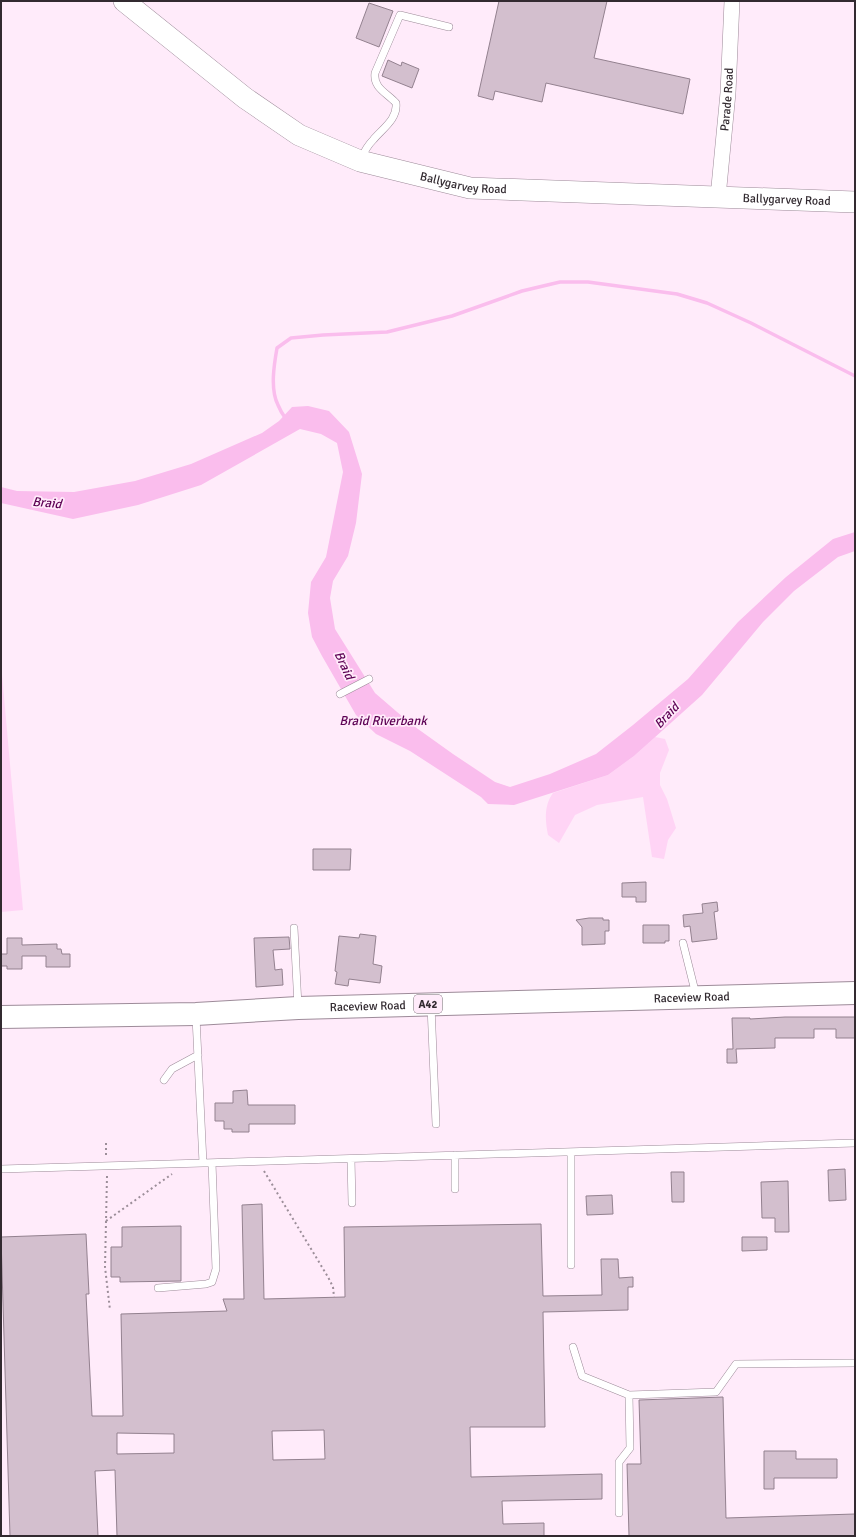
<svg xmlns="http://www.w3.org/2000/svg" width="856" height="1537" viewBox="0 0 856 1537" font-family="Signika,sans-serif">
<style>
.green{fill:#ffd4f5}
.water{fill:#fabded}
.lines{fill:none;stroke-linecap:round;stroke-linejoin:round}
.stream{stroke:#fabded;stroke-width:3.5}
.building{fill:#d3bfce;stroke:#93818f;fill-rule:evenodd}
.lane-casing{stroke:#9d8b99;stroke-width:8}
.street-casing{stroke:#9d8b99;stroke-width:16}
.secondary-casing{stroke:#9d8b99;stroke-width:22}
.primary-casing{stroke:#9d8b99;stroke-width:24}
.path{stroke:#9c8e99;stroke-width:2;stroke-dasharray:2 3;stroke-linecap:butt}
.lane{stroke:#fff;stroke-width:7}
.street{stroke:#fff;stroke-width:15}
.secondary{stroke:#fff;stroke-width:21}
.primary{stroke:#fff;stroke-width:22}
.labels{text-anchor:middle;stroke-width:3.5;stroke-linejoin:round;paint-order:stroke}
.shield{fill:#ffebfa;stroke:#70646d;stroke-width:1}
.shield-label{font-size:11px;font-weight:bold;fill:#322a30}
.street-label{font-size:12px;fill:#322a30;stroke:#ffebfa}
.water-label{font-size:13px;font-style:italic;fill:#5d0254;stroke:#ffebfa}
</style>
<rect width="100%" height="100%" fill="#ffebfa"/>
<path class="green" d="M1,663l22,247 -22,2z
M655,737l10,2 4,11 -9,23v12l7,14 9,29 -8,12 -4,19 -12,-2 -9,-60 -46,8 -22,10 -16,28 -11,-8c-3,-14 -4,-30 5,-42l55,-18 26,-19z"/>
<path class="water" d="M308,406l21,5 20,21 13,42 -6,49 -8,33 -15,25 -3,17 5,31 40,64 36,31 42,30 42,28 15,5 40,-13 46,-20 37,-29 55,-46 50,-57 48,-45 47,-38 22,-7v19l-17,6 -44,34 -31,31 -61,73 -68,61 -26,19 -94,30 -26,-1 -7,-7 -71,-46 -34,-17 -20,-19 -34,-59 -10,-19 -4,-24 3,-31 15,-25 17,-85 -6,-29 -16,-9 -21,-5 -99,56 -63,20 -65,14 -72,-16v-16l16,4 57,1 61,-11 56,-17 71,-31 17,-12 13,-14z"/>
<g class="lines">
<path class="stream" d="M286,419c-3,-4 -6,-9 -8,-14 -8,-16 -4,-40 -1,-57l14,-10 32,-3 64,-3 65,-16 70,-25 38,-9h28l89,12 30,9 44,20 104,53"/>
</g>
<path class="building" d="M499,1h108l-13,57 96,21 -7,35 -137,-31 -4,19 -47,-11 -2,9 -15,-4z
M369,3l24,8 -14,36 -23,-9z
M388,60l13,6 1,-4 17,7 -7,19 -30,-12z
M313,849h38l-1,21h-37z
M646,882v20h-10v-5h-14v-14z
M717,902l1,9 -4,1 3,27 -25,3 -2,-16 -6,1 -1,-12 20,-2 -1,-9z
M589,918h14v2h6v11h-4v13l-23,1v-18l-6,-7z
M643,925h26v16h-4v2h-22z
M360,934l16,2 -3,28 9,2 -2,17 -31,-4 -1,7 -13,-2 2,-12 -2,-1 4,-35 20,2z
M289,937l1,12 -17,1 2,20 7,-1 1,16 -27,2 -2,-49z
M7,938h15v7l35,-1v5h4l1,5h8v13h-24v-11h-24v13h-15v-3h-6v-12h6z
M785,1017h70v21h-19v-9h-22v9h-39v10l-39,1 1,14h-10v-14h6l-1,-31h18v1z
M247,1090l1,15h47v19h-46v8h-17v-3h-8v-8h-9v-18h18v-12z
M845,1169l1,31 -17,1 -1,-31z
M671,1172h13v30h-12z
M788,1181l1,51h-14v-14h-13l-1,-36z
M612,1195l1,19 -26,1 -1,-19z
M262,1204l2,95 81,-2 -1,-70 197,-3 2,72 59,-1 -1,-36h17l1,19 14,-1v10h-5v23l-85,2 2,115h-75l1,50 131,-3v25l-100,2 1,23 41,-1v13h-427l-2,-66 -20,1 3,65h-88l-9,-299 85,-3 3,60h-3l6,122h31l-2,-102 106,-3 -4,-12h21l-2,-94zM324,1430l1,29 -52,1 -1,-29zM117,1433l57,1v19l-57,1z
M181,1226v55l-61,1v-5h-9v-30h11v-20z
M742,1237h25v13l-25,1z
M723,1397l3,121 129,-4v22h-226l-2,-72h14l-2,-64z
M764,1451h32v8h41v19h-63v11h-10z"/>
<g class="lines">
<g class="lane-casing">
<path id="lane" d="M361,159c3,-7 7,-14 12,-19 9,-11 25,-21 23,-37 -9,-10 -23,-15 -21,-30l25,-58 49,12
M340,694l29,-15
M294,928l4,78
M683,943l13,52
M431,1006l5,118
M196,1017l7,146 652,-20
M164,1080l8,-11 26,-14
M455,1155v34
M351,1159l1,44
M1,1169l202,-6
M571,1265v-113
M158,1288l48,-4 6,-2 4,-13 -4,-106
M573,1347l9,29 47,19
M619,1513v-51l11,-14 -1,-53 87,-3 20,-28 119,-1"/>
</g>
<g class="street-casing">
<g id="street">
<path id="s1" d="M718,197l10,-104 4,-92"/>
</g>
</g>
<g class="secondary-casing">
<g id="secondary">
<path id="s2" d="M124,1l121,97 54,37 61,26 110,27 385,14"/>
</g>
</g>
<g class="primary-casing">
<g id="primary">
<path id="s3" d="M1,1017l195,-3 102,-6 557,-15"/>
</g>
</g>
<path class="path" d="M106,1143v14
M264,1171l64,106 5,10 1,10
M107,1176l-2,91 5,43
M106,1221l66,-47"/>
<use href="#lane" class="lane"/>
<use href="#street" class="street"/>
<use href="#secondary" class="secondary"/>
<use href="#primary" class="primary"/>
</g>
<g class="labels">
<rect class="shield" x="414" y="995" width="28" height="18" rx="3"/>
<g class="shield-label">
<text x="428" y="1008">A42</text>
</g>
<g class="street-label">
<text dy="4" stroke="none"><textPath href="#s1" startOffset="98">Parade Road</textPath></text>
<text dy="4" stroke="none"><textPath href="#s2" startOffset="393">Ballygarvey Road</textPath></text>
<text dy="4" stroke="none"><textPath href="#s2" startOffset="717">Ballygarvey Road</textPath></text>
<text dy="4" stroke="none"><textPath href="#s3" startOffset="691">Raceview Road</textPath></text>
<text dy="4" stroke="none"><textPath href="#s3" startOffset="367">Raceview Road</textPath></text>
</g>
<g class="water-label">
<text transform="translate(47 502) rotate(5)" y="5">Braid</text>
<text transform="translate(345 665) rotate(65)" y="5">Braid</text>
<text transform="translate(666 715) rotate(-47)" y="5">Braid</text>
<text x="383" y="725">Braid Riverbank</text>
</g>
</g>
<rect width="856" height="1537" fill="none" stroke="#322a30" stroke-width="4"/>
</svg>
